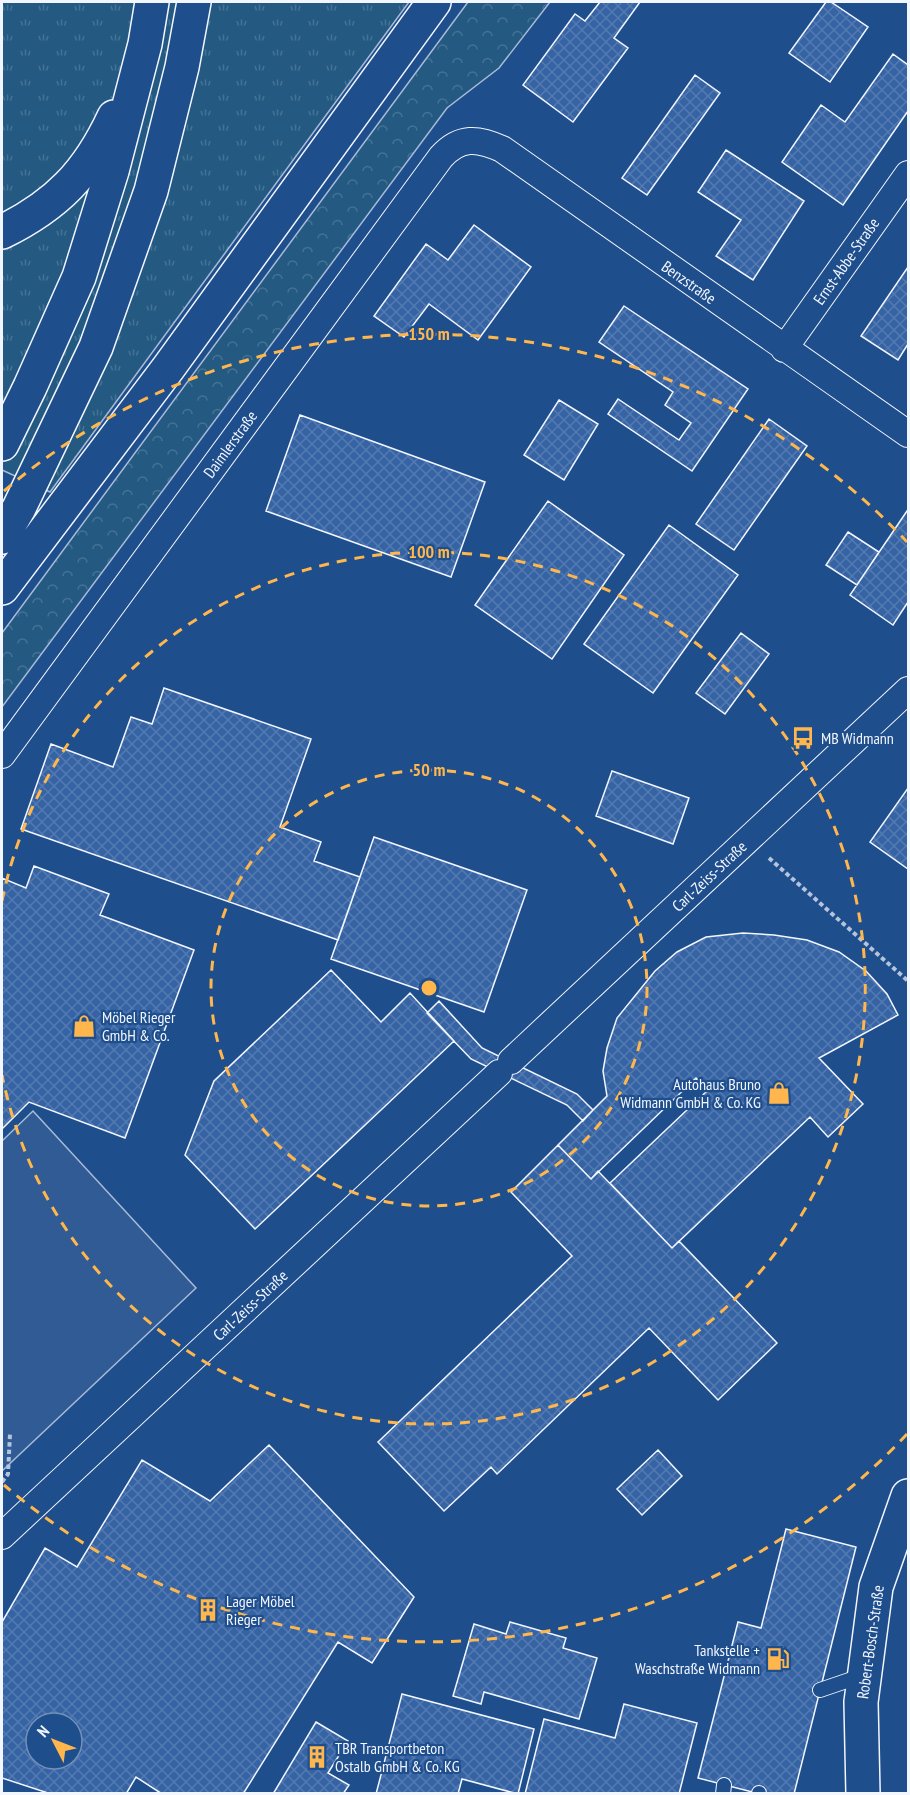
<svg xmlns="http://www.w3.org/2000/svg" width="910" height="1795" viewBox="0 0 910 1795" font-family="'PT Sans Narrow',sans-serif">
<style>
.grass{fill:url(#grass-tufts);stroke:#a8bbd7;stroke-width:1.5}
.forest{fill:url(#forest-crowns);stroke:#a8bbd7;stroke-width:1.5}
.parking{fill:#305b95;stroke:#a8bbd7;stroke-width:1.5}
.building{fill:url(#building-cross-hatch);stroke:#f2f6ff;stroke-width:1.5;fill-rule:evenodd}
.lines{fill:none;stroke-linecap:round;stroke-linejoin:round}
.lane-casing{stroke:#f2f6ff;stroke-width:16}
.street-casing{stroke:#f2f6ff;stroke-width:28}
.secondary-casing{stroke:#f2f6ff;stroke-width:36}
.highway-casing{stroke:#f2f6ff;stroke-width:36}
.path{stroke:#b3c4dc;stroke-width:4;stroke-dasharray:4.5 3;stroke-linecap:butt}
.lane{stroke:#1f4e8c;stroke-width:14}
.street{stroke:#1f4e8c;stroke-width:26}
.secondary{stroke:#1f4e8c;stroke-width:33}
.highway{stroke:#1f4e8c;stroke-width:33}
.ring{fill:none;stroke:#ffb74d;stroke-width:3;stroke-dasharray:10 8}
.labels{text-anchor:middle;stroke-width:4.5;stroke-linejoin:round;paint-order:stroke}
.street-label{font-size:16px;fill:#f2f6ff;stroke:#1f4e8c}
.poi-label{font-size:16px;fill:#f2f6ff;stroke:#1f4e8c;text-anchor:start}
.centre{fill:#ffb74d;stroke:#1f4e8c;stroke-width:3}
.ring-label{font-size:18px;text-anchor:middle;font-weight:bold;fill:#ffb74d;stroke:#1f4e8c;stroke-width:4.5;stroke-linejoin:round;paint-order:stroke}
</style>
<defs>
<pattern id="grass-tufts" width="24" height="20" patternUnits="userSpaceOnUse" patternTransform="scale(1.5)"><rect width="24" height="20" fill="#245a82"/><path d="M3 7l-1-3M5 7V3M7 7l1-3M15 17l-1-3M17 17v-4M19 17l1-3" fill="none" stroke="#447295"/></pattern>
<pattern id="forest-crowns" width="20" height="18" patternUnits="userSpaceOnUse" patternTransform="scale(1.5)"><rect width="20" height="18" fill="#245a82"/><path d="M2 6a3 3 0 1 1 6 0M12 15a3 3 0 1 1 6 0" fill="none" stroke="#447295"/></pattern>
<pattern id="building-cross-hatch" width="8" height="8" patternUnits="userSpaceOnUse" patternTransform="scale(1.5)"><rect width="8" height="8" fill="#3563a3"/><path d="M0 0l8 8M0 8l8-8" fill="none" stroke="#537ab1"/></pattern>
</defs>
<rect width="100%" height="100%" fill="#1f4e8c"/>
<path class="grass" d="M2,2h407l-359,490 -48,-22z"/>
<path class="forest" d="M468,2h82l-51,66 -52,40 -445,599v-74z"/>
<path class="parking" d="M33,1111l163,177 -194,183v-330z"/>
<path class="building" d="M600,2h40l-26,36 14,10 -55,74 -50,-37 52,-71 10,7z
M826,2h5l37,25 -38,55 -41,-29z
M893,54l15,11v46l-65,94 -61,-43 39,-57 24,17z
M695,75l25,18 -73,102 -25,-17z
M726,150l78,51 -51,79 -37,-24 25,-36 -43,-28z
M474,225l57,42 -53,73 -49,-36 -25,33 -30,-21 52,-72 22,16z
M908,267v77l-10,16 -37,-24z
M624,306l124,83 -56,82 -84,-57 10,-15 61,41 12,-17 -26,-18 8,-13 -74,-50z
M559,400l39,24 -34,56 -40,-25z
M300,415l185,67 -34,95 -185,-66z
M769,419l38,27 -73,104 -38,-26z
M548,501l76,54 -72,104 -77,-54z
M907,511l1,1v90l-15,23 -43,-30z
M669,525l69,50 -85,118 -69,-49z
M848,532l31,20 -22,33 -31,-20z
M741,633l28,21 -44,60 -29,-21z
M164,688l147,51 -31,88 41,15 -7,19 46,16 -22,63 -317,-111 30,-85 62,23 18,-50 21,7z
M612,771l77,27 -16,46 -77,-28z
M908,788v81l-38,-27z
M374,837l153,53 -43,122 -153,-53z
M34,866l75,28 -9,21 94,35 -69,188 -96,-36 -27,27v-251l24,10z
M743,933l31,2 33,5 32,12 27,19 21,23 11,21 -79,43 44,46 -35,33 -18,-20 -138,131 -62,-65 98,-93 -12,-12 -105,101 -33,-34 49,-49 -4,-25 4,-23 10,-30 38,-47 22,-19 29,-15z
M331,970l50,52 29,-29 44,48 -199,188 -70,-74 29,-74z
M439,1001l43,47 95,46 16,16 -10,11 -16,-16 -96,-46 -44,-46z
M558,1145l33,34 7,-8 74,77 7,-7 98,102 -59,57 -69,-72 -152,146 -6,-7 -47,44 -66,-69 194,-186 -61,-64z
M269,1445l145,152 -42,66 -34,-21 -95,152h-81l-26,-17 -10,17h-75l-49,-16v-156l43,-74 32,19 65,-107 68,41zM36,1723h36v36h-36z
M658,1450l24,26 -40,39 -25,-26z
M786,1529l70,18 -62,247h-34l-62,-16 40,-156 23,6z
M510,1622l56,16 -3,10 34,10 -18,61 -95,-27 -3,12 -28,-8 21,-72 32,10z
M402,1694l132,35 -16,65 -56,-15 -4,15h-82z
M624,1704l73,19 -18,71h-154l19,-75 71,19z
M316,1722l32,19 -20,32 21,12 -6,9h-70z"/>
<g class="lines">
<g class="lane-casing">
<path id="lane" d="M820,1690l44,-15
M723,1794l1,-9
M759,1794v-1"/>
</g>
<g class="street-casing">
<path id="street" d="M784,349l124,-175
M2,755l439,-598c19,-21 37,-19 61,-8l406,285
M511,1061l397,-371
M2,1536l497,-463"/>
</g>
<g class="secondary-casing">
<path id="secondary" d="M863,1794l-2,-92 15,-115 32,-91"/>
</g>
<g class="highway-casing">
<path id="highway" d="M2,232c55,-27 86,-59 112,-115
M2,444l28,-57 49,-110 33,-106 33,-127 7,-42
M2,537l17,-29 77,-161 55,-156 31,-124 12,-65
M2,588l167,-221 265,-365"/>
</g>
<path class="path" d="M769,858l139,123
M2,1482l6,-8 2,-40"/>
<use href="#lane" class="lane"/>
<use href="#street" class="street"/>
<use href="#secondary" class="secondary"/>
<use href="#highway" class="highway"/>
</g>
<g class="ring">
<circle cx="429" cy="988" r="218"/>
<path d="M2 901A436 436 0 1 1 2 1075"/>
<path d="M907 1434A654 654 0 0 1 4 1485M4 491A654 654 0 0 1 907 542"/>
</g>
<defs>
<g id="bus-bare" transform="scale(1.8)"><path d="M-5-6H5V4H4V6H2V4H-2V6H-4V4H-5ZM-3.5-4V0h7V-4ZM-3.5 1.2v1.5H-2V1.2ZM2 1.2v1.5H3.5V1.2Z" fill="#ffb74d" stroke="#1f4e8c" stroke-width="2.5" paint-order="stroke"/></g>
<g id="shop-bare" transform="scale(1.8)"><path d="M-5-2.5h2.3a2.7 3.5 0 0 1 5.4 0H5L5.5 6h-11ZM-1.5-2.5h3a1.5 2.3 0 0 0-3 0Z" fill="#ffb74d" stroke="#1f4e8c" stroke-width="2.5" paint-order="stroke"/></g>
<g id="building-bare" transform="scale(1.8)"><path d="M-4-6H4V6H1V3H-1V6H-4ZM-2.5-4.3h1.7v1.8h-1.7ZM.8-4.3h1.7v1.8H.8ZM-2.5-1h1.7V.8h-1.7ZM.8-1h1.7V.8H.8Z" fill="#ffb74d" stroke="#1f4e8c" stroke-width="2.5" paint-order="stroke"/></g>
<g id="fuel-bare" transform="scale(1.8)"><path d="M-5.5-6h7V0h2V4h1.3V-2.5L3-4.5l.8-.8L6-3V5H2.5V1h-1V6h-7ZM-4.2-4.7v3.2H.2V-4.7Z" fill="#ffb74d" stroke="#1f4e8c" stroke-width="2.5" paint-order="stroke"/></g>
</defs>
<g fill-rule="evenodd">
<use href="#bus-bare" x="803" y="738"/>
<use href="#shop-bare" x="84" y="1026"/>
<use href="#shop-bare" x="779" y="1093"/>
<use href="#building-bare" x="208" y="1610"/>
<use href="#fuel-bare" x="778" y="1659"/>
<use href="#building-bare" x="317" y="1757"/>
</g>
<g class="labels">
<g class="street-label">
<text transform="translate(846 261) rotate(-55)" y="6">Ernst-Abbe-Straße</text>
<text transform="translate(689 282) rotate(35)" y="6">Benzstraße</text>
<text transform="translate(230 444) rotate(-54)" y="6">Daimlerstraße</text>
<text transform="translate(709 876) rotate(-43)" y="6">Carl-Zeiss-Straße</text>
<text transform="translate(250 1305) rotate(-43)" y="6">Carl-Zeiss-Straße</text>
<text transform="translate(870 1642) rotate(-82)" y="6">Robert-Bosch-Straße</text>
</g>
<g class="poi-label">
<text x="821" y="744">MB Widmann</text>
<text x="102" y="1023">Möbel Rieger<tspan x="102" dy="18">GmbH &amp; Co.</tspan></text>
<text x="761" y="1090" text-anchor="end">Autohaus Bruno<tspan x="761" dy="18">Widmann GmbH &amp; Co. KG</tspan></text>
<text x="226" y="1607">Lager Möbel<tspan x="226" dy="18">Rieger</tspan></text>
<text x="760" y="1656" text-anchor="end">Tankstelle +<tspan x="760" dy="18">Waschstraße Widmann</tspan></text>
<text x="335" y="1754">TBR Transportbeton<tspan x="335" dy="18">Ostalb GmbH &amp; Co. KG</tspan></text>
</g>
</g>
<circle cx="429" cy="988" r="9" class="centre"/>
<g class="ring-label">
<text x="429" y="340">150 m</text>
<text x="429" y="558">100 m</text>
<text x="429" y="776">50 m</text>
</g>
<rect width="910" height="1795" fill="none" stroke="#f2f6ff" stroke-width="6"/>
<g transform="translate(54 1741) rotate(312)"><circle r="28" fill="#1f4e8c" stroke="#7391ba" stroke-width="1.5"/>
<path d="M0-4.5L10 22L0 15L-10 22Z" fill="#ffb74d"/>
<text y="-9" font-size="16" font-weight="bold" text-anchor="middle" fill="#f2f6ff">N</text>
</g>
</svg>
